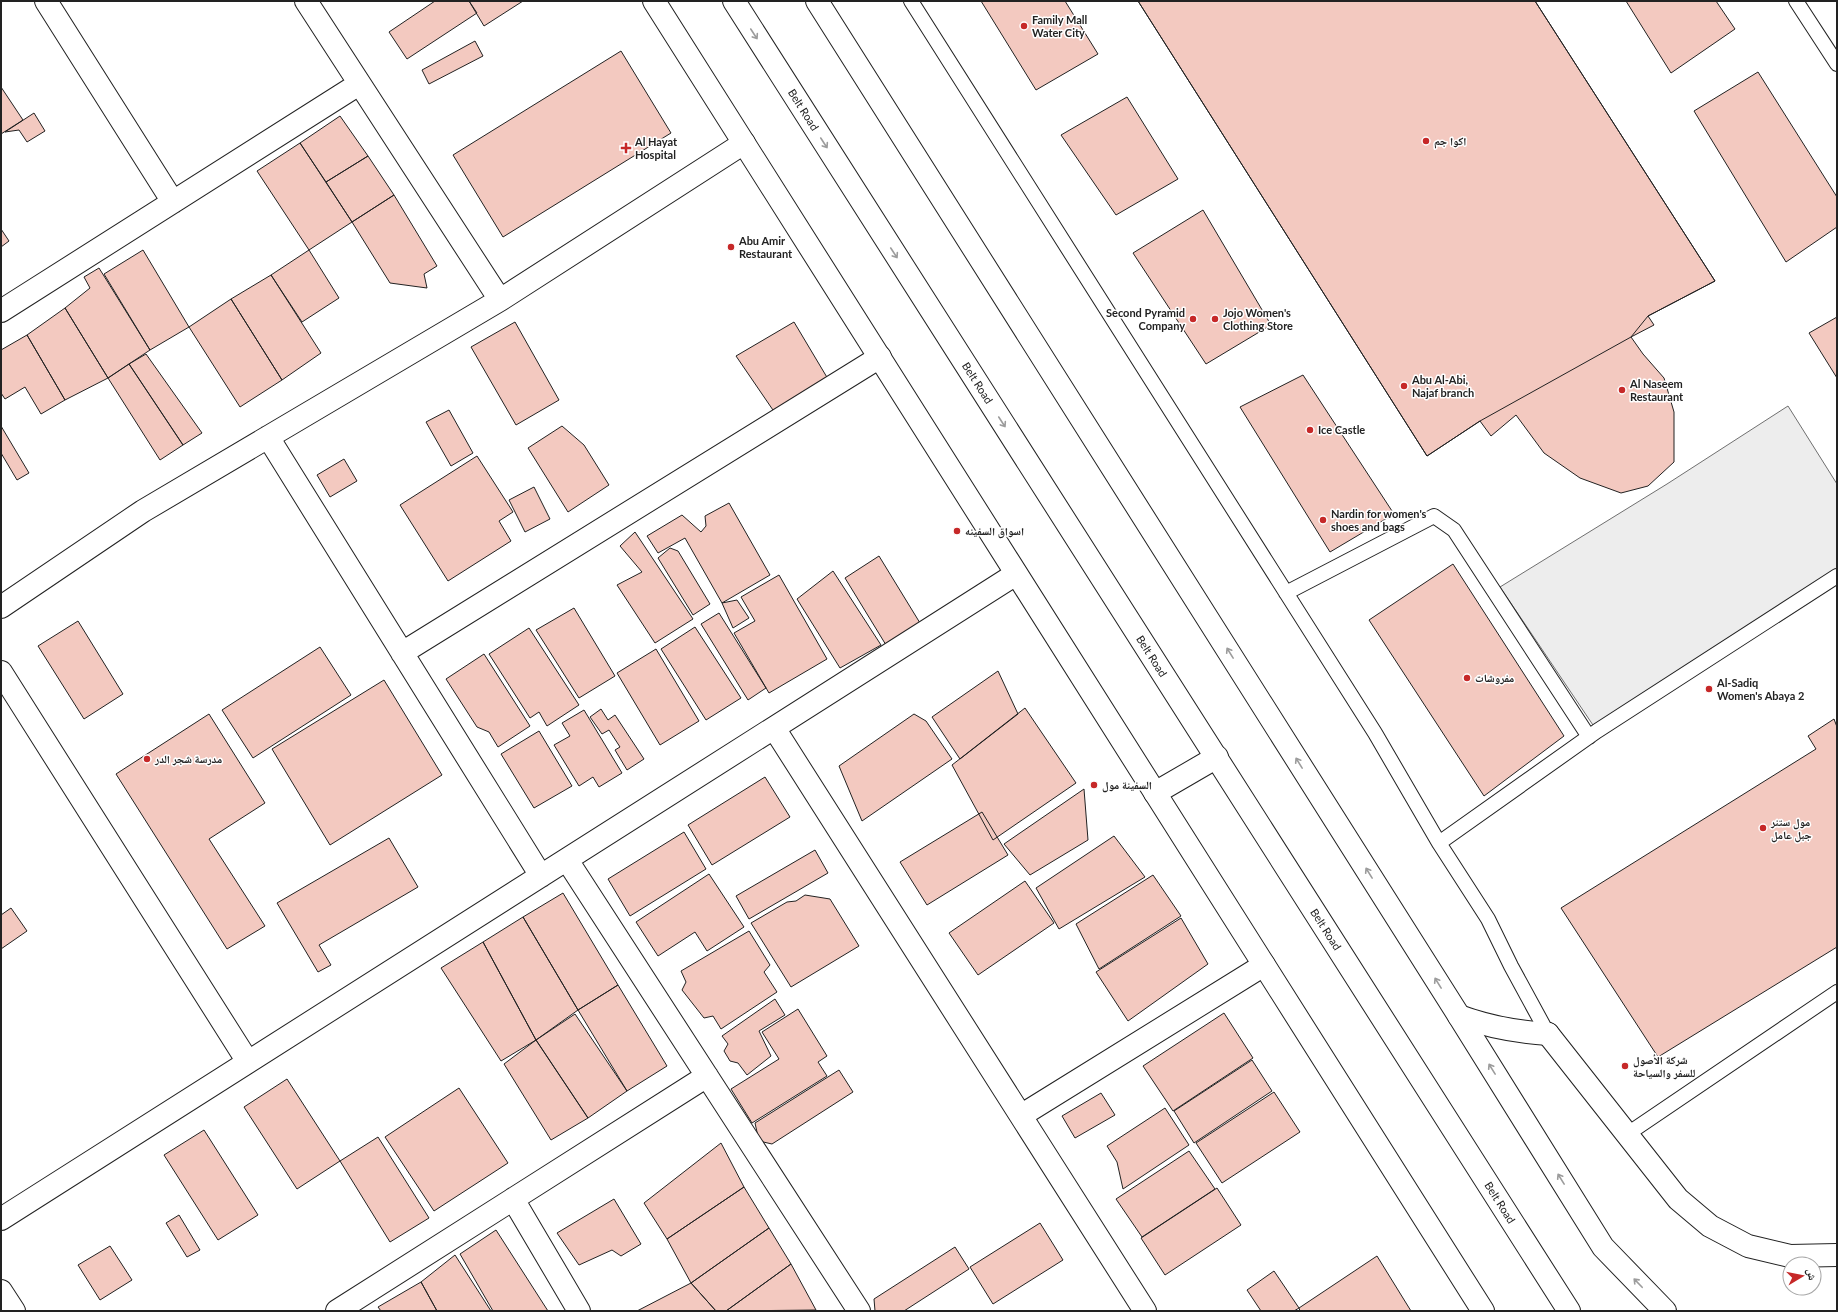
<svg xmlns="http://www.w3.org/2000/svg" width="1838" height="1312" viewBox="0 0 1838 1312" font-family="Lato,'Noto Naskh Arabic',sans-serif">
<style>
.parking{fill:#ededed;stroke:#6f6f6f}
.building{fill:#f3c9c0;stroke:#222}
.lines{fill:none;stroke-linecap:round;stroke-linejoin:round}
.lane-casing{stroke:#222;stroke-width:16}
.street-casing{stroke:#222;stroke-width:24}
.secondary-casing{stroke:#222;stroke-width:24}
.primary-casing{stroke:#222;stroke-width:24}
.lane{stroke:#fff;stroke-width:14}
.street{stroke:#fff;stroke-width:22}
.secondary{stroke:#fff;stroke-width:22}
.primary{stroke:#fff;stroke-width:22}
.oneway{stroke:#9c9c9c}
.poi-dot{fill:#c62828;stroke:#fff;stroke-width:1.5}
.labels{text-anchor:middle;stroke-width:3;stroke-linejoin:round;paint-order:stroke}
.poi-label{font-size:11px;font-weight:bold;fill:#222;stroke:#fff;text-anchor:start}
.street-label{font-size:11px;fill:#222;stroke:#fff}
</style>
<rect width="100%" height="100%" fill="#fff"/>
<path class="parking" d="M1788,406l49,78v92l-240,155 -97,-144 167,-103z"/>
<path class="building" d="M435,1h34l8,12 -70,46 -18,-27z
M469,1h54l-39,25z
M981,1h84l33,53 -62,36z
M1138,1h397l180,280 -67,35 6,9 -23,12 12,17 21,24 10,34v50l-26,24 -27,7 -41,-15 -36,-25 -28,-38 -25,21 -11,-15 -53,35z
M1138,1h397l180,280 -67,35 -17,21 -151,84 -53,35z
M1626,1h90l19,28 -64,44z
M475,41l8,15 -54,28 -7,-14z
M621,51l50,82 -168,104 -50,-82z
M1758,72l79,125v30l-51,35 -92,-151z
M1,87l22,33 -22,14z
M1127,97l51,82 -62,36 -55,-80z
M34,113l11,18 -18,11 -8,-12 -14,2z
M340,116l28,40 -42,26 -26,-39z
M300,143l52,79 -43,28 -52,-79z
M368,156l26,39 -42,27 -26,-40z
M394,195l43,71 -13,8 3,14 -37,-5 -38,-61z
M1203,210l68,115 -65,39 -73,-111z
M1,229l8,12 -8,6z
M143,250l46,77 -39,23 -46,-76z
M309,250l30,48 -37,24 -31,-47z
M99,268l51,82 -42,28 -43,-70 25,-20 -6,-11z
M271,275l50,78 -39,27 -51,-81z
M231,299l51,81 -42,27 -51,-80z
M65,308l43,70 -43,22 -38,-65z
M1837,317v61l-28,-45z
M515,322l44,78 -43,25 -45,-78z
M794,322l34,57 -53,34 -39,-57z
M27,335l38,65 -24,14 -16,-27 -20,12 -4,-6v-43z
M146,354l56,79 -19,12 -54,-81z
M129,364l54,81 -23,15 -52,-82z
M1303,375l91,139 -64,38 -90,-145z
M449,410l24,43 -22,13 -25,-44z
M1,426l28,47 -12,7 -16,-27z
M562,426l22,19 25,40 -41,27 -40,-64z
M477,456l36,56 -14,9 12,20 -63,40 -48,-76z
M344,459l13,22 -27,16 -13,-22z
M534,487l16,32 -25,13 -16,-32z
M729,503l41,72 -48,28 -37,-65 -27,15 -11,-17 35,-21 19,17 5,-6 -1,-10z
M635,532l58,87 -38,24 -38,-58 25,-13 -22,-26z
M670,548l8,3 32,53 -17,11 -35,-57z
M879,556l41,67 -34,22 -41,-67z
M1453,564l111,172 -80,60 -115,-176z
M833,571l48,74 -41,23 -43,-69z
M779,575l48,84 -58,34 -35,-60 21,-12 -14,-24z
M737,600l12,18 -16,10 -11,-25z
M574,608l41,68 -36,22 -43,-68z
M719,613l47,75 -18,12 -47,-76z
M78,621l45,73 -39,25 -46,-73z
M695,627l46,71 -35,22 -45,-71z
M529,628l50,77 -32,21 -8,-14 -9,6 -41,-64z
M320,647l31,48 -98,63 -31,-48z
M656,649l43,72 -39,24 -43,-72z
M484,654l46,72 -32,21 -9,-15 -12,-5 -31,-48z
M998,671l20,43 -58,45 -28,-42z
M384,680l58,95 -112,70 -58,-96z
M1025,708l51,75 -83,57 -41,-75z
M601,709l7,11 7,-5 29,44 -17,11 -12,-20 5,-3 -11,-17 -7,4 -12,-17z
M584,710l38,63 -23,14 -6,-10 -14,9 -25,-41 16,-9 -8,-13z
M209,714l56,89 -56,36 56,87 -38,23 -111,-175z
M914,714l12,7 26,38 -90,62 -23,-55z
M1834,719l3,8v220l-179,110 -97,-149 255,-159 -8,-13z
M539,731l33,55 -38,22 -33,-54z
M765,777l25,40 -78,48 -24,-40z
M1084,789l4,51 -58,35 -26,-31z
M982,812l26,43 -81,50 -27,-43z
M684,832l22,37 -76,47 -22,-37z
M1114,836l31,41 -86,52 -23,-41z
M389,838l29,49 -99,58 12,20 -13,7 -41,-69z
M815,850l13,23 -79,46 -13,-23z
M709,874l35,53 -37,24 -12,-19 -37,24 -22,-34z
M1153,875l28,41 -82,53 -23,-45z
M1025,881l29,42 -76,52 -29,-42z
M563,893l55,92 -40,25 -55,-93z
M805,895l25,4 29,47 -68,41 -40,-64 36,-21 9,-1z
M11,908l16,23 -26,18v-34z
M523,917l55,93 -42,30 -53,-98z
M1181,918l27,46 -80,57 -32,-49z
M749,931l21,34 -6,7 13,20 -56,37 -8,-13 -9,2 -22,-28 4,-8 -5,-11z
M483,942l53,98 -35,21 -60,-93z
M618,985l49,81 -40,25 -49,-81z
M775,999l10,16 -26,16 12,25 -24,19 -9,-12 -8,-2 -6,-10 4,-7 -6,-8z
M798,1009l29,47 -9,6 9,14 -75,47 -21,-34 48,-30 -17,-27z
M1224,1013l29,45 -80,53 -30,-45z
M575,1014l52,77 -39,27 -52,-78z
M536,1040l52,78 -37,22 -47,-76z
M1252,1060l20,31 -78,52 -20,-32z
M839,1070l14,22 -81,52 -13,-3 -4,-18z
M287,1079l53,82 -43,28 -53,-82z
M459,1088l49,75 -74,48 -49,-74z
M1274,1092l26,40 -78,51 -26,-40z
M1101,1093l14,22 -40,23 -13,-22z
M1165,1108l24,37 -66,44 -6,-27 -10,-16z
M204,1130l54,85 -40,25 -54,-85z
M378,1137l51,81 -39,24 -50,-81z
M721,1143l23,44 -77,52 -23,-36z
M1189,1151l26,38 -73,48 -26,-38z
M744,1187l25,41 -78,55 -24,-44z
M1217,1188l24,37 -76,50 -24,-37z
M614,1199l27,45 -20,12 -9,-6 -33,15 -22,-32z
M179,1215l21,35 -13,7 -21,-34z
M1040,1223l23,37 -70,44 -23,-37z
M769,1228l22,36 -65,47h-10l-25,-28z
M496,1230l52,81h-55l-33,-57z
M110,1246l22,34 -32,20 -22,-35z
M955,1247l14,22 -65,42h-29l-1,-12z
M455,1255l36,56h-54l-16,-29z
M1377,1256l34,55h-111l-1,-3z
M791,1264l25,46 -90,1z
M1274,1271l25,37 -5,3h-33l-14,-21z
M421,1282l16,29h-56l-3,-4z
M691,1283l25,28h-79z"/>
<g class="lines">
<g class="lane-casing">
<path id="lane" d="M911,1l464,732 64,110 49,76 23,47 37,68
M1796,1l41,63
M1286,593l148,-77 20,14 135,207
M1439,843l158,-112 240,-155
M1626,1135l211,-143"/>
</g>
<g class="street-casing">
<path id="street" d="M46,1l127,201
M306,1l194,299
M1,311l358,-227
M268,437l273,439
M1,607l142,-96 357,-211 244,-157
M402,653l478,-296
M1,672l247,390
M774,728l371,583
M567,860l292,451
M1022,1115l242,-150
M513,1199l66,112
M1,1219l1015,-645
M1,1291l13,20
M337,1311l370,-235"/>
</g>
<g class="secondary-casing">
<path id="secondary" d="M654,1l829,1310
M1548,1034l130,165 32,27 38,20 42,10 47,-1"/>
</g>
<g class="primary-casing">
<g id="primary">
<path id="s1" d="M734,1l835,1310"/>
<path d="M817,1l642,1015 144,231 62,64"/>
<path d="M1155,793l62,-36"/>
<path d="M1459,1016c30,11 57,16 89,18"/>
</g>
</g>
<use href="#lane" class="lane"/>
<use href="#street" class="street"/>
<use href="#secondary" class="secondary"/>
<use href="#primary" class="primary"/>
</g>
<defs><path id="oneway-shaft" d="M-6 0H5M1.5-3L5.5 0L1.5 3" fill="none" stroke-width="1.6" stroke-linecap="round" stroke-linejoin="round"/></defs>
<g class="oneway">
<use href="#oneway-shaft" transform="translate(754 34) rotate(57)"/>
<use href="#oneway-shaft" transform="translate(824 143) rotate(57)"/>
<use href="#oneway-shaft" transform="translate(894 253) rotate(57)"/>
<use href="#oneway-shaft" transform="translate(1002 422) rotate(57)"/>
<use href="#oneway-shaft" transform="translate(1230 653) rotate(-122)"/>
<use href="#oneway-shaft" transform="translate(1299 763) rotate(-122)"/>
<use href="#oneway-shaft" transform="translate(1369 873) rotate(-122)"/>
<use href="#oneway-shaft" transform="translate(1438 983) rotate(-122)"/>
<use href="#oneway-shaft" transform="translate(1492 1069) rotate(-122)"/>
<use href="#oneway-shaft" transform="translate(1561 1179) rotate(-122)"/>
<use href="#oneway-shaft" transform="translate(1638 1283) rotate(-134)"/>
</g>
<g class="poi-dot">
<circle cx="1024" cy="26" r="4"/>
<circle cx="1426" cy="141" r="4"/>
<path d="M624 142h4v4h4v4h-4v4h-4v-4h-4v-4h4z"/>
<circle cx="731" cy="247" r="4"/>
<circle cx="1193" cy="319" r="4"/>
<circle cx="1215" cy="319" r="4"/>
<circle cx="1404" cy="386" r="4"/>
<circle cx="1622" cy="390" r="4"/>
<circle cx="1310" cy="430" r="4"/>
<circle cx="1323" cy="520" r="4"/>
<circle cx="957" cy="531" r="4"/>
<circle cx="1467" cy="678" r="4"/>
<circle cx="1709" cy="689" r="4"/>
<circle cx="147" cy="759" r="4"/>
<circle cx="1094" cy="785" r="4"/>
<circle cx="1763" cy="828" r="4"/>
<circle cx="1625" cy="1066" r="4"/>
</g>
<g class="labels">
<g class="poi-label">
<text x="1032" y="24">Family Mall<tspan x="1032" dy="13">Water City</tspan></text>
<text x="1434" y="145">اكوا جم</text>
<text x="635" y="146">Al Hayat<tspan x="635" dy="13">Hospital</tspan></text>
<text x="739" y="245">Abu Amir<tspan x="739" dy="13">Restaurant</tspan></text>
<text x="1185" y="317" text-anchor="end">Second Pyramid<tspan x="1185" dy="13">Company</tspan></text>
<text x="1223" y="317">Jojo Women's<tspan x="1223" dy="13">Clothing Store</tspan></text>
<text x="1412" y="384">Abu Al-Abi,<tspan x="1412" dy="13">Najaf branch</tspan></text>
<text x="1630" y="388">Al Naseem<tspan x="1630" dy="13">Restaurant</tspan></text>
<text x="1318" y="434">Ice Castle</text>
<text x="1331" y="518">Nardin for women's<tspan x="1331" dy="13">shoes and bags</tspan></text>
<text x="965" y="535">اسواق السفينه</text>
<text x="1475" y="682">مفروشات</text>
<text x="1717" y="687">Al-Sadiq<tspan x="1717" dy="13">Women's Abaya 2</tspan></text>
<text x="155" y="763">مدرسة شجر الدر</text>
<text x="1102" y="789">السفينة مول</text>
<text x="1771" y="826">مول ستنر<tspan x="1771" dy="13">جبل عامل</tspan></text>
<text x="1633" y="1064">شركة الأصول<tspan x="1633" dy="13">للسفر والسياحة</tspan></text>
</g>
<g class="street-label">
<text dy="4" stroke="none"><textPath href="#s1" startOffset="129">Belt Road</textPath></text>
<text dy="4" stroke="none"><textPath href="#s1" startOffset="453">Belt Road</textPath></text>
<text dy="4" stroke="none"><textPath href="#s1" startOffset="777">Belt Road</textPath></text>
<text dy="4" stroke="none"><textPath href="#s1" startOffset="1101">Belt Road</textPath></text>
<text dy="4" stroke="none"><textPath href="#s1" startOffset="1425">Belt Road</textPath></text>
</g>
</g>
<rect width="1838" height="1312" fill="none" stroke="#222222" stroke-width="4"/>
<g transform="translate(1802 1276) rotate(80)"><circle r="19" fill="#ffffff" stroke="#a7a7a7"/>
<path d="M0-3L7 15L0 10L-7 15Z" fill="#c62828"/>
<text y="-6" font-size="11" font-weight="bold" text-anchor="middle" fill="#222222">ش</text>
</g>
</svg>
